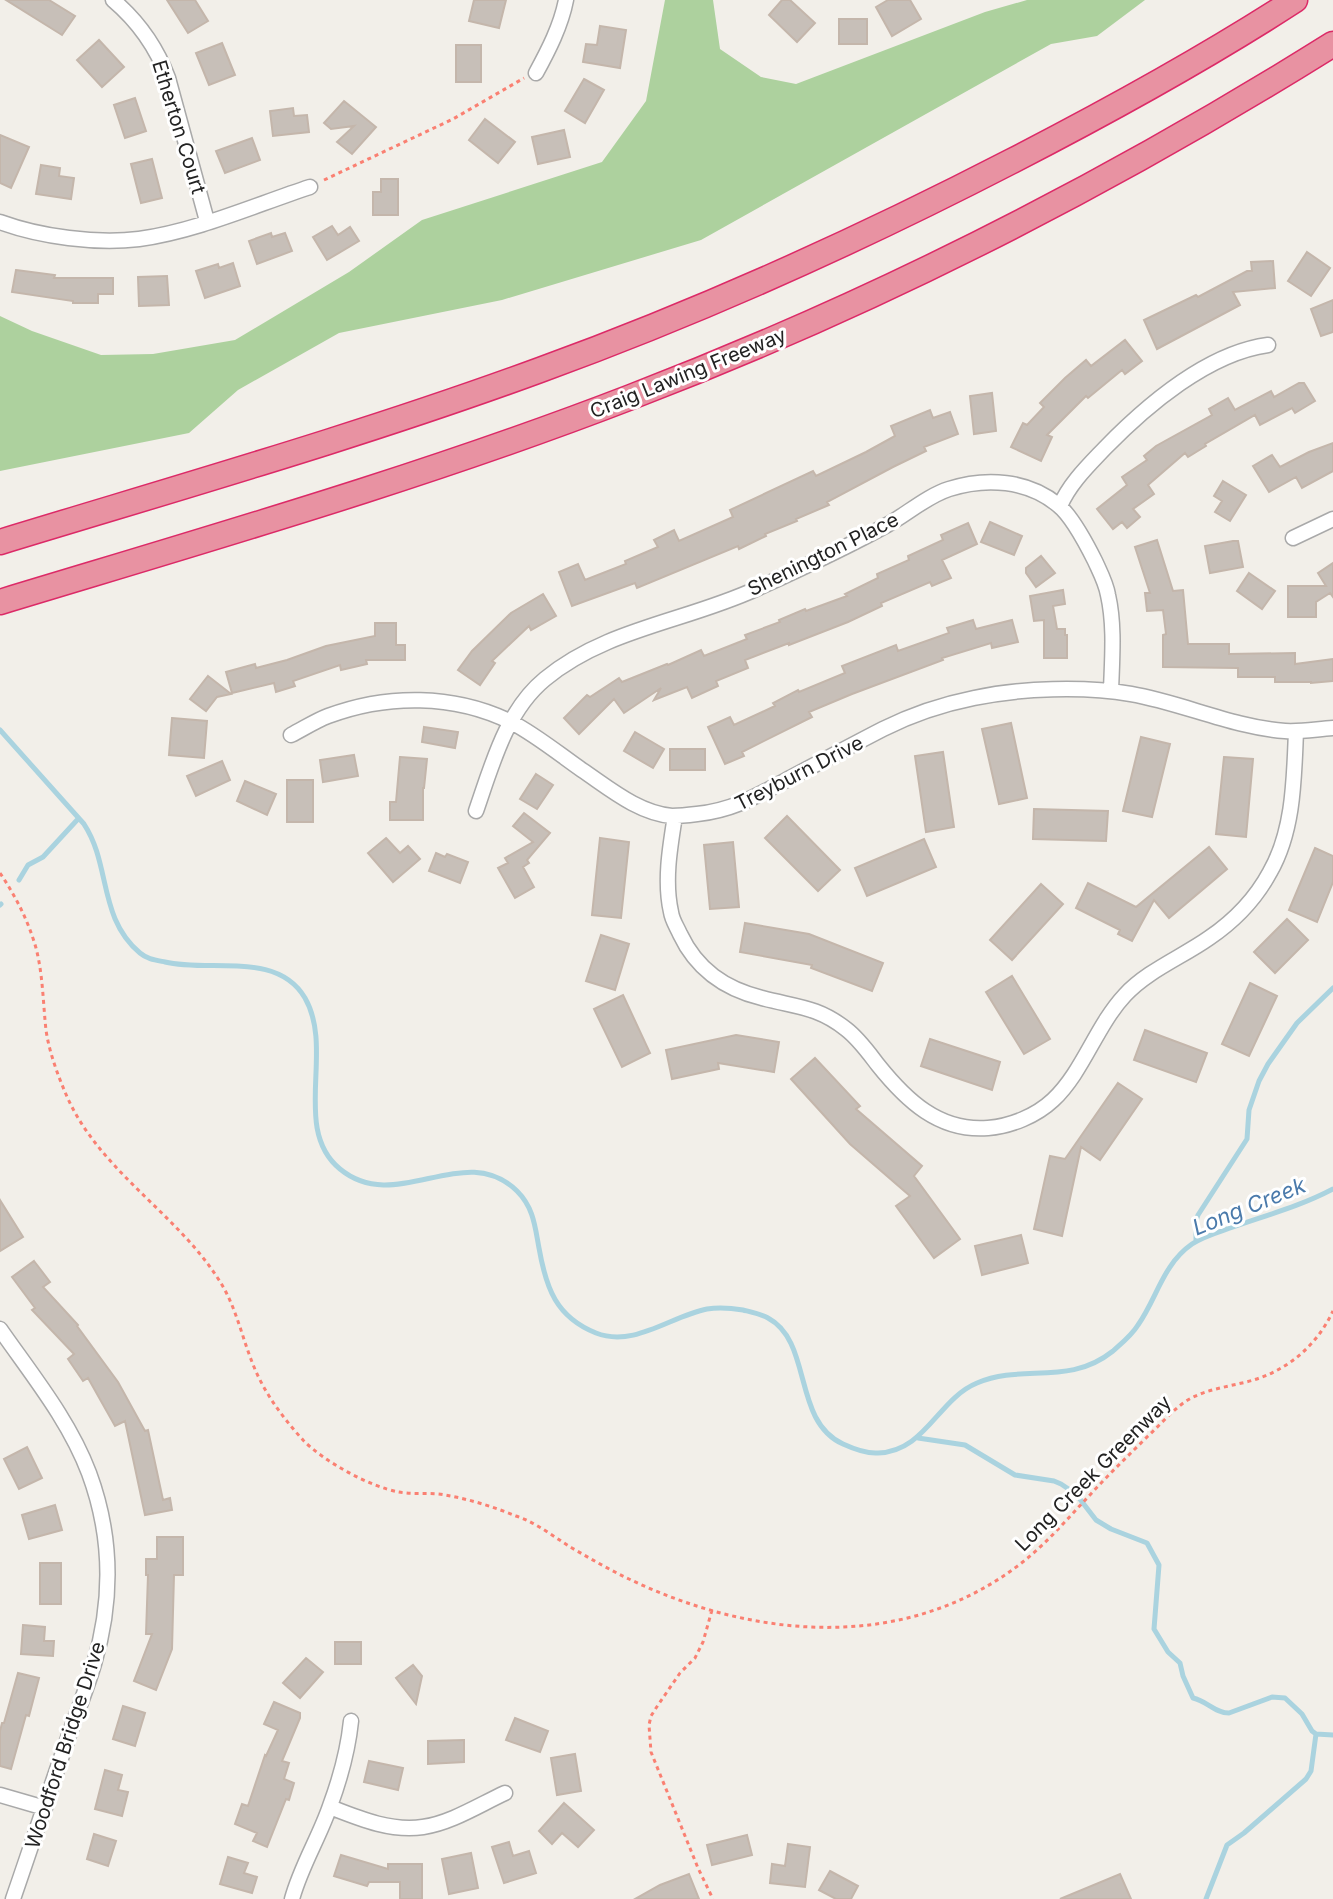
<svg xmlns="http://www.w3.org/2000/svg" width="1333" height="1899" viewBox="0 0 1333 1899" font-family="Inter,sans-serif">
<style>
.forest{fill:#add19e}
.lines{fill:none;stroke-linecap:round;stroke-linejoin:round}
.stream{stroke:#aad3df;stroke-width:5}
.building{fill:#c7bfb8;stroke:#c4b6ab;stroke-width:2}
.minor-casing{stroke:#a9a9a9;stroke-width:17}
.motorway-casing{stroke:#dc2a67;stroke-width:27}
.path{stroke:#fa8072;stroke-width:3;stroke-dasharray:4 4;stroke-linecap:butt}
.minor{stroke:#fff;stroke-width:14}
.motorway{stroke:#e892a2;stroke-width:24}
.labels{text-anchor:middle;stroke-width:6;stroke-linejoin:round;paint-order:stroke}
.street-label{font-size:20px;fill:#222;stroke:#fff}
.water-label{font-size:22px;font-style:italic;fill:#4a7aab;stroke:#fff}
</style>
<rect width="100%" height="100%" fill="#f2efe9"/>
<path class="forest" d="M665,0h48l7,49 41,28 35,7 189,-72 42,-12h118l-48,36 -46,8 -350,196 -199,60 -163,33 -101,57 -49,43 -189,38v-155l32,15 69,24 52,-1 82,-14 114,-68 73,-52 180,-58 44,-61z"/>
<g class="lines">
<path class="stream" d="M0,730l84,94c27,41 14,94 56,129 7,6 15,7 25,9 44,11 112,-12 140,36 30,52 -14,131 35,171 57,47 124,-30 177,22 17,17 18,36 22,57 7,40 17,69 57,85 38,15 75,-17 111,-24 12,-2 24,-1 36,1 8,2 18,4 25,8 45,24 24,103 75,126 11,5 23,10 35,9 47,-1 60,-54 99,-70 46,-20 91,4 136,-32 9,-8 19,-16 25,-26 19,-27 25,-61 54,-81 12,-8 27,-12 41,-17 34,-12 68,-21 100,-38
M19,880l9,-15 15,-8 35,-38
M0,905l1,-1
M1196,1240v-19l2,-6 49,-76 2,-29 10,-29 9,-17 29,-41 36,-35
M918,1438l47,7 50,30 39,6 7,3 15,10 20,26 15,9 36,14 12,22 -5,64 14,23 12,11 3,13 10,22c14,3 22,15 36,15l43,-16 13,1 17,16 10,17 4,3 17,1
M1206,1899l21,-54 17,-12 62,-54 5,-8 5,-37"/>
</g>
<path class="building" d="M6,0h43l26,16 -13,19z
M167,0h28l13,21 -20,12z
M474,0h32l-7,28 -30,-7z
M782,0h8l25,23 -18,19 -28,-27z
M888,0h22l11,19 -29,17 -16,-29z
M839,19h28v25h-28z
M600,26l26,4 -6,38 -37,-6 3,-18 11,1z
M99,40l25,27 -22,20 -25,-27z
M222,43l13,32 -26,10 -13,-32z
M456,45h25v37h-25z
M584,79l20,11 -19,33 -20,-12z
M135,98l11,33 -21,7 -11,-33z
M344,101l32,26 -24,27 -15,-12 17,-16 -23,3 -7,-6z
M293,108l1,8 13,-1 2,17 -36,4 -3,-25z
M485,119l30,23 -17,21 -29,-23z
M564,130l6,27 -32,7 -6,-27z
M0,135l29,12 -18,41 -11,-5z
M252,138l8,22 -35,13 -9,-22z
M152,159l10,39 -21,5 -10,-39z
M41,165l19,3 -1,8 15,2 -3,21 -35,-5z
M381,179h17v36h-25v-23h8z
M332,226l6,9 12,-8 9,14 -32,19 -14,-23z
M271,233l1,4 13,-4 7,18 -35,13 -8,-23z
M1307,252l23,16 -19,28 -23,-15z
M1273,261l2,27 -42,4 7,13 -83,44 -13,-29 52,-25 2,2 49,-26h5l-1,-9z
M233,263l7,23 -35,12 -9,-27 22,-7 1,4z
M16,270l39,5 -1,3h59v16h-15v9h-25v-2l-61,-9z
M167,276l2,29 -30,1 -1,-29z
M1333,300v32l-12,4 -10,-27z
M1125,340l17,21 -17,13 -3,-4 -34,28 -2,-2 -39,39 5,2 -11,24 -30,-14 12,-24 4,2 17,-18 -4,-4 25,-25 21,-18 5,6z
M1299,383h5l11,18 -20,12 -3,-5 -32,17 -5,-10 -50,29 1,2 -18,11 -3,-4 -37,32 6,9 -21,15 7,8 -13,11 -5,-6 -9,7 -16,-20 30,-24 -5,-8 25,-17 -3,-4 12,-10 56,-31 -3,-6 19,-11 7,12 36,-19 3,6z
M992,393l4,38 -22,3 -4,-38z
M930,410l3,8 17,-6 8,22 -34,13 2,4 -33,16 -66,35 2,3 -33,14 1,2 -32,13 1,2 -27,13 -1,-3 -101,42 -2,-5 -63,23 -13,-34 19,-8 7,16 41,-16 -1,-3 33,-14 -4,-7 20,-10 5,11 54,-24 -3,-7 83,-39 3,5 50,-24 29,-16 -4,-10z
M1333,443v28l-31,17 -6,-11 -27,15 -16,-26 19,-11 8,12 29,-15z
M1223,481l23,14 -16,26 -15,-9 7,-11 -8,-5z
M990,522l32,14 -8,19 -33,-13z
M968,523l9,21 -35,16 9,18 -19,8 -2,-4 -49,21 1,3 -34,16 -59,23v-2l-44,17 3,8 -32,13 2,5 -26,12 -5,-11 -33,13 7,-12 -37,25 -10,-14 -35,35 -15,-16 23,-23 3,2 29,-19 3,4 45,-18 1,1 33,-15 3,6 43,-17 -2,-4 35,-13 -1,-2 26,-11 1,2 41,-15 -2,-2 33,-16 -1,-4 32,-14 -1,-4 35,-16 -2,-5z
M1157,540l16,51 10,-1 5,54h41v10l66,-1v11l38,-5v22l-22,2v-1h-36v-5h-37v-9l-75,-1v-32l3,-1 -3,-24 -16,1 -2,-18h5l-15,-46z
M1233,541h5l5,26 -33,6 -5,-27z
M1041,556l14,17 -19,14 -10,-14v-5z
M1333,563v34l-3,-4 -14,9v15h-28v-31h38l-8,-13z
M1249,573l26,18 -13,18 -25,-18z
M1063,590l2,14 -12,2 4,23h8v6h2v23h-23v-38l-10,1 -4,-25z
M543,594l13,22 -25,14 -2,-4 -37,35 3,2 -15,22 -22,-15 14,-19 39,-38z
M973,620l3,9 36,-9 6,22 -26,6 -1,-5 -49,15 1,2 -91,34 -43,18 3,5 -70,35 2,4 -19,8 -17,-37 22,-10 4,8 41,-19 -2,-3 25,-13 1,2 46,-19 -3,-7 54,-21 2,6 51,-18 -2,-5z
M375,623h21v22h9v15h-39l1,4 -26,6 -1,-5 -47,16 2,5 -19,6 -2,-9 -42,10 -6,-21 29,-8 1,4 31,-8 39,-14 49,-10z
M208,676l23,18 -14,3 -11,14 -16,-12z
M172,718l35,3 -3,37 -35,-3z
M1011,723l16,75 -28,6 -17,-75z
M424,727l34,5 -3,16 -33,-6z
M635,732l29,17 -11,19 -29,-17z
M1141,737l29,7 -18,73 -29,-6z
M670,749h35v21h-35z
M943,752l11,75 -28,5 -11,-76z
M354,755l4,21 -35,6 -3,-22z
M400,757l27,2 -3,29h-1v32h-33v-18h6z
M1224,757l29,2 -7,78 -30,-3z
M222,761l8,19 -34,16 -9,-20z
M536,774l17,11 -16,24 -17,-10z
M287,780h26v42h-26z
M245,781l31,13 -9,21 -30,-14z
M1034,809l74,2 -2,30 -73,-2z
M524,813l26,20 -23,27 2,3 -6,4 11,20 -19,11 -17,-30 10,-5 -3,-5 28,-16 -20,-16z
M787,816l53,54 -22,21 -53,-53z
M386,838l14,15 8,-7 12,13 -27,23 -25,-29z
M600,838l29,4 -8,76 -29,-3z
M924,839l12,28 -69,29 -12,-28z
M733,842l6,65 -29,2 -6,-64z
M1209,847l18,22 -58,49 -15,-18 -22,41 -14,-7 2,-4 -44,-22 12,-25 48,24z
M1315,848l18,8v26l-16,40 -28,-12z
M436,853l9,4 2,-3 21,8 -8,21 -31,-12z
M1041,884l22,20 -51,56 -22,-20z
M1287,919l21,21 -33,33 -21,-21z
M745,923l64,11 74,29 -11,28 -61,-23 1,-3 -72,-13z
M601,935l28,9 -14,46 -29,-9z
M1012,976l38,63 -26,15 -38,-62z
M1250,983l27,13 -28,60 -27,-12z
M623,995l27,58 -28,14 -28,-58z
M1145,1030l62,23 -11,29 -62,-22z
M736,1035l43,7 -5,30 -56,-9 1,6 -47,10 -6,-29z
M930,1039l70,23 -8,28 -71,-24z
M815,1058l45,48 -4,3 66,57 -8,10 46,63 -26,19 -38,-52 14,-10 -60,-52 -59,-65z
M1118,1083l24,16 -42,61 -19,-13 -19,89 -28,-7 16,-73 15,3z
M0,1200l23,37 -23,14z
M1021,1235l7,28 -46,12 -7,-29z
M34,1261l16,21 -7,5 35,38 -1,1 41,56 27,49 3,-1 15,70 7,-2 2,12 -27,5 -20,-94 -10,5 -27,-48 -5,3 -15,-22 6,-5 -42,-44 3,-2 -23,-31z
M27,1447l15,31 -23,11 -15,-30z
M55,1505l7,25 -33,9 -7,-24z
M157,1537h26v38h-9l-2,74 -16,41 -22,-9 18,-47h-6l2,-59h-2v-16h11z
M40,1563h21v41h-21z
M23,1625l22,2 -1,14h10l-1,15 -32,-2z
M335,1642h26v22h-26z
M306,1658l17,14 -23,26 -17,-15z
M413,1665l9,11 -6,28 -20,-26z
M18,1673l21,5 -10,38 -3,-1 -15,54 -11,-3v-35l2,-8h2z
M274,1702l26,11v5l-18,43 7,2 -5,16 10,4 -5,17 -3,-1 -19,48 -14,-6 4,-8 -22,-9 7,-20 6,2 17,-51 1,1 12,-26 -14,-6z
M123,1706l22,7 -10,33 -22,-7z
M515,1718l33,13 -8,21 -34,-12z
M464,1740v22l-36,2v-23z
M575,1754l6,37 -24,4 -6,-37z
M369,1761l34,7 -5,22 -34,-8z
M105,1770l17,5 -4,15 10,2 -6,24 -27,-7z
M564,1803l30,27 -16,17 -16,-14 -10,11 -13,-13z
M94,1834l22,7 -8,25 -21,-7z
M747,1835l5,20 -40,10 -5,-20z
M509,1842l4,14 16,-5 7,22 -32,10 -12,-36z
M788,1844l22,3 -5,40 -35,-4 2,-19 13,2z
M471,1853l7,35 -29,6 -7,-35z
M341,1855l47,14v-5h34v35h-22v-17h-31l-2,4 -33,-10z
M228,1857l20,6 -4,10 13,4 -5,16 -32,-9z
M830,1871l28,15 -7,13h-15l-17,-9z
M689,1874l10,25h-64l25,-14z
M1120,1874l11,25h-71z"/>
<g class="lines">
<g class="minor-casing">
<path id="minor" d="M113,0c26,22 43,46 55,78l39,143
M536,73c12,-22 25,-47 30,-73
M0,222c41,15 96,22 139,17 58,-8 116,-34 171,-52
M1060,506c10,-23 28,-40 45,-58 41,-42 103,-95 163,-103
M1293,538l40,-19
M291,735c12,-6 24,-14 37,-19 59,-22 126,-22 183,6 25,13 48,32 71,48 27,18 56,43 90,46 8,0 17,-1 25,-2 38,-4 61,-19 95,-37 30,-16 60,-32 91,-48 28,-14 61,-25 91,-31 47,-10 110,-12 157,-4 52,9 101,33 154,37 16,1 32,-2 48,-3
M476,811c16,-46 30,-100 69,-132 60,-50 142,-58 211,-90 44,-20 88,-40 131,-64 20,-11 40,-29 62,-36 37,-12 79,-9 109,16 14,11 29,40 37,56 5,11 11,22 13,34 7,31 4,64 3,96
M675,816c-5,31 -11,65 -4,96 1,8 6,15 9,22 17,36 45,55 82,64 33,9 55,8 84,31 13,10 22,23 32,36 28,35 61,67 110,63 23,-2 48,-12 65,-28 30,-28 43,-74 72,-105 22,-24 57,-38 84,-57 25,-17 47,-40 61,-66 24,-42 24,-94 26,-141
M0,1329c32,46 69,91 89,144 23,62 24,127 5,191 -8,27 -19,53 -28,80 -18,51 -35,103 -53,155
M0,1795l45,13
M330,1807c28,11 61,25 93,20 28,-4 56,-22 82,-34
M292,1899c9,-33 27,-61 38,-93 10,-27 18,-56 21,-85"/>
</g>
<g class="motorway-casing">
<path id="motorway" d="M0,542c180,-55 363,-107 540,-172 162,-59 319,-130 472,-209 97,-50 192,-102 283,-161
M0,602c211,-64 424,-125 631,-205 245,-94 480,-214 702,-353"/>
</g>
<path class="path" d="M324,180l129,-61 71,-41
M0,873c16,24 28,47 36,75 7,27 7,55 10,82 3,21 11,43 19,62 32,77 108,118 152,185 18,26 24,57 35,85 11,29 30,55 51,78 20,21 67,47 96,52 15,3 31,0 46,3 24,4 49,12 71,21 21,7 38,21 56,32 19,11 38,22 57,31 127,61 279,74 395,-18 24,-19 44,-43 65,-65 19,-21 39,-40 59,-60 11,-10 21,-22 34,-32 17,-13 39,-16 60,-21 41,-9 73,-34 91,-72
M712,1610l-9,32 -8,16 -15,15 -22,32 -7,11 -2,9 2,27 47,116 15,31"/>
<use href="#minor" class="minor"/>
<use href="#motorway" class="motorway"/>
</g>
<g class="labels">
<g class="street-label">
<text transform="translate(179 127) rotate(73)" y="7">Etherton Court</text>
<text transform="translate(688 373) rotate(-22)" y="7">Craig Lawing Freeway</text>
<text transform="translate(823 554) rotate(-26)" y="7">Shenington Place</text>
<text transform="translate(799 773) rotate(-27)" y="7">Treyburn Drive</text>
<text transform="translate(1093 1473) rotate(-45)" y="7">Long Creek Greenway</text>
<text transform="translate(65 1745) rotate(-72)" y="7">Woodford Bridge Drive</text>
</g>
<g class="water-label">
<text transform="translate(1249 1206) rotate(-22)" y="8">Long Creek</text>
</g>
</g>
</svg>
